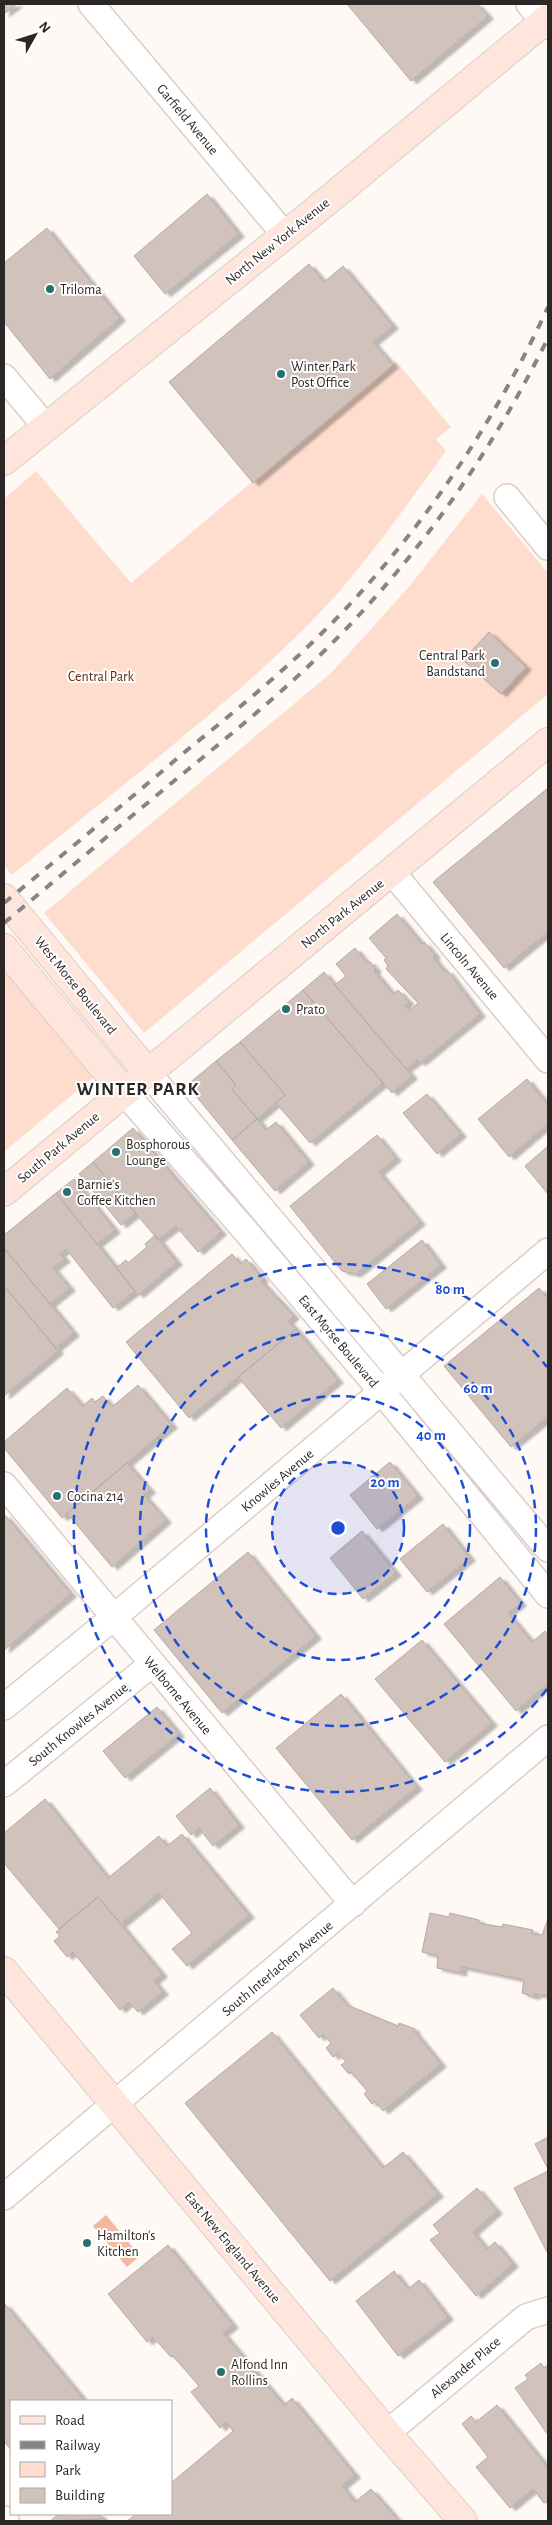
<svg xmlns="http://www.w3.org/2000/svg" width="552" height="2525" viewBox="0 0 552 2525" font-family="'Alegreya Sans',sans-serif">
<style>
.green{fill:#feddce}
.water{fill:#f4b89e}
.building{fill:#d1c2bc;stroke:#b7a9a3;filter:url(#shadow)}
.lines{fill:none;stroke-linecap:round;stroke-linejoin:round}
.street-casing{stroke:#dbcdc7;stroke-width:28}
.secondary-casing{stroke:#dbcdc7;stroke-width:30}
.street{stroke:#fff;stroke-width:25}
.secondary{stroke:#fee6dc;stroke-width:28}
.rail{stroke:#898481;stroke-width:4;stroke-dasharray:9 9;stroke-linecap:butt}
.ring{fill:none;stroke:#1d4ed8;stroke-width:2.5;stroke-dasharray:9 6}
.poi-dot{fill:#267070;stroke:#fff;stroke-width:2}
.labels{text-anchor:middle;stroke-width:4;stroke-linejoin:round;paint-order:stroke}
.street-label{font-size:14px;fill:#2c2725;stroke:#fff}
.poi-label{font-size:14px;fill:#2c2725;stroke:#fff;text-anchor:start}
.park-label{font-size:14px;fill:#5f290f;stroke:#fff}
.district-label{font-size:19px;font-weight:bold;letter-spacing:1px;fill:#2c2725;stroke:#fff}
.centre{fill:#1d4ed8;stroke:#fff;stroke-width:2.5}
.ring-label{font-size:15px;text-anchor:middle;font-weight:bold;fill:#1d4ed8;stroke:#fff;stroke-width:4;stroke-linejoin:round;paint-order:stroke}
</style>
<defs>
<filter id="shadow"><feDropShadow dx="5.5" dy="3" stdDeviation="1" flood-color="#0004"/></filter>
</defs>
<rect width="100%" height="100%" fill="#fff9f6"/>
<path class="green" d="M396,361l55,66 -15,12 10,12c-43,59 -84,119 -136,172 -91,91 -199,170 -298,252l-8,-10v-366l32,-28 95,112z
M482,494l66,79v121l-404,339 -100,-120 288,-241 76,-84z
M4,965l93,109 -93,78z"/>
<path class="water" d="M106,2215l34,41 -13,11 -34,-41z"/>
<path class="building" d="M4,4h13l-13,10z
M347,4h130l11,12 -77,65z
M207,194l32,40 -74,60 -31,-38z
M47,228l73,90 -70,61 -46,-57v-59z
M309,264l15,18 19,-16 50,60 -20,16 20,23 -140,118 -84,-101z
M489,632l37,35 -25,27 -38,-34z
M548,788v144l-44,36 -71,-86z
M397,914l25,30 2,-2 11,13 -2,2 12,15 2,-2 33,44 -60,49 -2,-3 -12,9 -71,-84 11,-9 -10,-12 19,-16 12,15 2,-2 7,8 -2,2 19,23 5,-4 11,12 -4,3 5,6 8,-8 -32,-34 2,-3 -4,-6 2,-2 -17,-20z
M324,972l88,104 -20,17 -89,-103z
M303,990l80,93 -73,60 -34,-40 9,-8 -45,-53z
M240,1042l45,53 -28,24 -25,-30 4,-4 -20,-24z
M216,1061l20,24 -4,4 25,30 -25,21 -45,-55z
M527,1079l21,26v19l-39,33 -31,-38z
M427,1094l34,40 -24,20 -34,-41z
M257,1119l9,11 10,-8 33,40 -34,29 -43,-51z
M133,1128l88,104 -23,20 -22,-26 -18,14 -65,-78z
M377,1135l19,23 -17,14 41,50 -64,52 -14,-3 -52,-65z
M548,1146v45l-1,2 -22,-27z
M93,1162l43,51 -15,12 -42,-51z
M74,1179l41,51 -18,14 -41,-51z
M56,1193l79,98 -22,17 -47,-59 -6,5 5,5 -12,9 17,20 -20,16 -46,-56v-13z
M155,1235l22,27 -39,33 -22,-27 10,-8 2,3 19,-16 -2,-3z
M422,1240l19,25 -55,44 -19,-25z
M4,1248l70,85 -18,15 -52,-62z
M232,1254l8,10 6,-5 17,20 -2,2 33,35 -6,5 8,8 -107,89 -63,-76z
M4,1286l54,65 -54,45z
M539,1288l9,11v118l-37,30 -67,-81z
M296,1329l42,51 -57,48 -43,-51z
M138,1385l34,40 -110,93 -58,-70v-6l63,-54 16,18 9,-8 3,4 8,-6 9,11z
M390,1462l28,34 -41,33 -27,-34z
M127,1463l23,27 -6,5 22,25 -54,47 -45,-54z
M4,1514l67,80 -67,56z
M443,1524l27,34 -43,34 -27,-33z
M362,1531l34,42 -33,26 -33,-41z
M248,1552l68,84 -94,77 -68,-83z
M500,1577l21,26 -13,10 24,29 13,-11 3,3v50l-32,27 -72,-87z
M422,1640l70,83 -47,39 -70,-83z
M341,1694l76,93 -65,53 -76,-92z
M157,1707l22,27 -54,44 -22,-27z
M210,1788l29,37 -26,21 -14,-18 -8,7 -15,-19z
M45,1799l63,79 51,-42 8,10 15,-12 67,81 -62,51 -15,-17 20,-16 -33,-40 -38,31 -23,-27 -39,32 -55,-66v-30z
M98,1897l64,77 -8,7 9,11 -25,20 -9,-10 -9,8 -47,-58 -6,5 -13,-16 6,-5 -4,-4z
M430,1913l19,4 1,-4 29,7v3l23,4 1,-3 30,6 -1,4 10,1 6,-16v77l-13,-2 -1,3 -12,-4 2,-13 -62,-13 -1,6 -24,-5 1,-12 -16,-4z
M333,1988l14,17 51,21 1,-3 16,6 -1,2 27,33 -58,47 -8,-10 -3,3 -8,-10 3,-3 -16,-19 -2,2 -8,-9 5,-3 -8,-9 -5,4 -7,-9 5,-5 -8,-9 -4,4 -19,-23z
M272,2032l111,136 20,-16 35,42 -108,87 -145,-178z
M548,2137v32l-13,-25z
M548,2171v83l-34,-66z
M477,2188l20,23 -24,21 14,17 8,-7 18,22 -37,32 -46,-56 10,-7 -7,-8z
M168,2245l65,80 -10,8 61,72 8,-7 63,77 -13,11 13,16 16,-13 28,32h-272l9,-7h35v-31l62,-52 -7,-9 -6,6 -29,-36 8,-6 -26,-30 -2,1 -18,-20 -6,5 -39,-48z
M394,2271l14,18 11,-9 29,37 -50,39 -42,-55z
M4,2303l81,98h-74v49l-7,-9z
M541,2363l3,5 4,-3v70l-33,-47 13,-9 -3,-4z
M497,2405l51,63v32l-4,3 -11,-14 -23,19 -34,-41 12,-10 -26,-33 9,-8 5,6z
M59,2514h40l5,5 -54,2z"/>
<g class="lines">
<g class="street-casing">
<path id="street" d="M91,4l194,231
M529,4l19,22
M4,377l42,50
M507,497l41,50
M392,872l156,188
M148,1073l400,476
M124,1092l120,137 138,163 166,203
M4,1485l349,419
M4,1707l109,-89 435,-367
M4,1784l148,-120
M4,2197l544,-459
M387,2433l139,-116 22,-7
M4,2519l2,2"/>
</g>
<g class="secondary-casing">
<path id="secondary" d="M4,461l311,-250 233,-193
M4,898l144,175
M4,948l120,144
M4,1192l544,-450
M4,1971l383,462 76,88"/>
</g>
<use href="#street" class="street"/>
<use href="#secondary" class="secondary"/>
<path class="rail" d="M4,903c61,-50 122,-101 182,-152 48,-39 96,-78 139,-121 93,-93 168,-204 223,-323
M4,923c60,-50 120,-101 181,-151 60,-49 121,-99 174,-157 77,-83 139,-176 189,-277"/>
</g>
<circle cx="338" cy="1528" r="66" fill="#1d4ed8" fill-opacity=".12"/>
<g class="ring">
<circle cx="338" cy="1528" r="66"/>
<circle cx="338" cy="1528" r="132"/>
<circle cx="338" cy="1528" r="198"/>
<path d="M547 1689A264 264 0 1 1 547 1367"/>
</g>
<g class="poi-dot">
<circle cx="50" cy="289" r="5"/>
<circle cx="281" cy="374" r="5"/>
<circle cx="495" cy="663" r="5"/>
<circle cx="286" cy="1009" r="5"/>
<circle cx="116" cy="1152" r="5"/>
<circle cx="67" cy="1192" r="5"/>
<circle cx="57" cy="1496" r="5"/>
<circle cx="87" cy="2243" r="5"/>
<circle cx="221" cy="2372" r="5"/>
</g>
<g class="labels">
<g class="street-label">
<text transform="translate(188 119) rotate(50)" y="5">Garfield Avenue</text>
<text transform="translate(277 241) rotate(-39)" y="5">North New York Avenue</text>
<text transform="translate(342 913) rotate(-39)" y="5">North Park Avenue</text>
<text transform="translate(470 966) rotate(50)" y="5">Lincoln Avenue</text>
<text transform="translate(76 985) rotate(51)" y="5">West Morse Boulevard</text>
<text transform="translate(58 1147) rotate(-40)" y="5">South Park Avenue</text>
<text transform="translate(339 1341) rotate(50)" y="5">East Morse Boulevard</text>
<text transform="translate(277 1480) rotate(-40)" y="5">Knowles Avenue</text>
<text transform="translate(178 1695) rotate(50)" y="5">Welborne Avenue</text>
<text transform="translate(78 1724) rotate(-39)" y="5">South Knowles Avenue</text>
<text transform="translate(277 1968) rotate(-40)" y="5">South Interlachen Avenue</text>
<text transform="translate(233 2247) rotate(50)" y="5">East New England Avenue</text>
<text transform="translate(465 2367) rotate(-40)" y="5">Alexander Place</text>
</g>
<g class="poi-label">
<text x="60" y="294">Triloma</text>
<text x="291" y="371">Winter Park<tspan x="291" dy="16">Post Office</tspan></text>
<text x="485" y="660" text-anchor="end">Central Park<tspan x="485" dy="16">Bandstand</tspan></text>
<text x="296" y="1014">Prato</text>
<text x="126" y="1149">Bosphorous<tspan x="126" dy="16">Lounge</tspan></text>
<text x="77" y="1189">Barnie's<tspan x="77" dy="16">Coffee Kitchen</tspan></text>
<text x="67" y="1501">Cocina 214</text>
<text x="97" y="2240">Hamilton's<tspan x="97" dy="16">Kitchen</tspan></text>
<text x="231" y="2369">Alfond Inn<tspan x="231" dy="16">Rollins</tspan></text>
</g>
<g class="park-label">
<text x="101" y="681">Central Park</text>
</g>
<g class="district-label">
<text x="138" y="1095">WINTER PARK</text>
</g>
</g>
<circle cx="338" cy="1528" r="8" class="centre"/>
<g class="ring-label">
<text x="450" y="1294">80 m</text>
<text x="478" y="1393">60 m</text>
<text x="431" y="1440">40 m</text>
<text x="385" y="1487">20 m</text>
</g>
<rect width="552" height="2525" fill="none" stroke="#2c2725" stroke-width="10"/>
<rect x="10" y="2400" width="162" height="115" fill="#ffffff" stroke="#aba9a8"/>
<rect x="20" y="2416" width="25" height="8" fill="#fee6dc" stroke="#aba9a8"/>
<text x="55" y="2425" font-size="15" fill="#2c2725">Road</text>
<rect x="20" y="2441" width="25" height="8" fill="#898481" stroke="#aba9a8"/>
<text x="55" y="2450" font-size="15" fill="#2c2725">Railway</text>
<rect x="20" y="2462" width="25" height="15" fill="#feddce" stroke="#aba9a8"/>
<text x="55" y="2475" font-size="15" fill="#2c2725">Park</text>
<rect x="20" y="2488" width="25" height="15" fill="#d1c2bc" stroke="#aba9a8"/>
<text x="55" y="2500" font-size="15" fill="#2c2725">Building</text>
<g transform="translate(35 35) rotate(51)" stroke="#ffffff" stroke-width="4" paint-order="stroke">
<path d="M0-4L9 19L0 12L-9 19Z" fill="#2c2725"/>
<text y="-8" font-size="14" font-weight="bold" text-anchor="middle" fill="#2c2725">N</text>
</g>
</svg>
